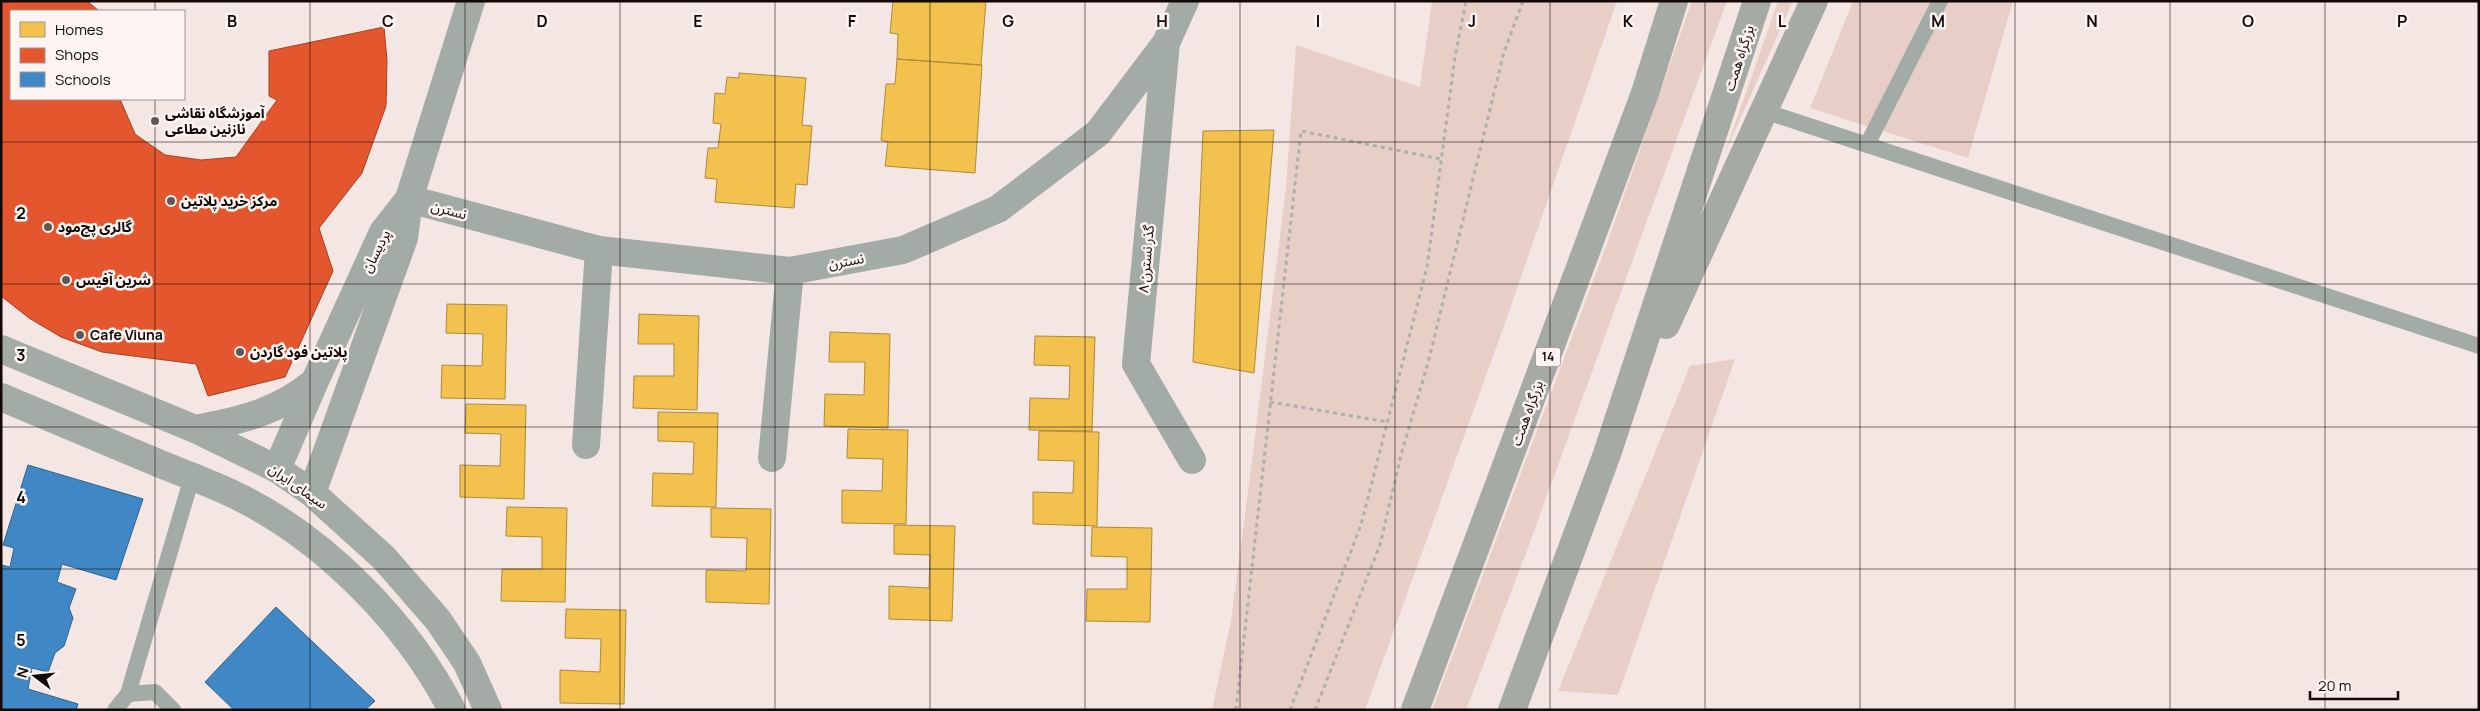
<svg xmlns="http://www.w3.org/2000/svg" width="2480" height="711" viewBox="0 0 2480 711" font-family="Manrope,'Noto Sans Arabic',sans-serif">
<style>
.green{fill:#e7cec6}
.homes{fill:#f2c14e;stroke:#af8a38}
.shops{fill:#e4572e;stroke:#a63f22}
.schools{fill:#3f88c5;stroke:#32628c}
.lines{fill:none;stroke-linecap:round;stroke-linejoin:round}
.path{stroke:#aeb0ab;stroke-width:3;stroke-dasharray:4 4;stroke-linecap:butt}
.service{stroke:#a2aba6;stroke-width:16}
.minor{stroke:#a2aba6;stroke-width:28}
.tertiary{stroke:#a2aba6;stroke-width:28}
.trunk{stroke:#a6aaa5;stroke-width:28}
.grid{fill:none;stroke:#140806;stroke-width:1;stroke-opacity:0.55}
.poi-dot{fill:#625653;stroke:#fcf4f2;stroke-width:2}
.labels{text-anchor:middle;stroke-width:5;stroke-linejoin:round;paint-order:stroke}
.shield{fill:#fcf4f2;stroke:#5a4f4d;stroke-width:1}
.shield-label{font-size:12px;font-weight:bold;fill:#140806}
.street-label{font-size:14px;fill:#140806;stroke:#fcf4f2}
.poi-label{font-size:14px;font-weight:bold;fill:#140806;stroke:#fcf4f2;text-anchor:start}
.grid-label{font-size:16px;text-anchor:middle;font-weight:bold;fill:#140806;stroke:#fcf4f2;stroke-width:5;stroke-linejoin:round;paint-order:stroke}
</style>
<rect width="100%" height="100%" fill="#f4e7e3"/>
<path class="green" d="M1432,1h185l-118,339 -134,370h-153l19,-89 21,-160 34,-274 10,-142 124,42z
M1692,1h35l-201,552 -60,157h-34l176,-469z
M1778,1h15l-69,154z
M1853,1h160l-45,157 -158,-50z
M1735,359l-117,336 -60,-4 132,-325z"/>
<path class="homes" d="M893,1h93l-5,64 -84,-6 1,-25 -8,-1z
M897,59l85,6 -7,108 -90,-7 3,-24 -7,-2 5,-56h9z
M739,73l67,5 -4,47 10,1 -5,59 -11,-1 -2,24 -79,-6 2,-23 -12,-1 3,-30h10l3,-24 -8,-1 2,-30 10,1 2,-17 12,1z
M1274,130l-20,243 -61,-11 10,-231z
M447,304l60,1 -2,94 -64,-1 1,-33 40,1 1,-32 -37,-1z
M639,314l60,2 -2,94 -64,-2 1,-32h40v-32h-36z
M830,332l60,2 -2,94 -64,-2 1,-32 39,1 1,-33h-36z
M1035,336l60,1 -3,94 -63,-1 1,-32 39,1 1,-33 -36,-1z
M466,404l60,1 -2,94 -64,-2v-32l40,1 1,-32 -36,-1z
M658,412l60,1 -2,94 -64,-1 1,-33 40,1 1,-32 -36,-1z
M848,429l60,1 -2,94 -64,-1v-33l40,1 1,-32 -36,-1z
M1039,431l60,1 -2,94 -64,-2v-32l40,1 1,-32 -36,-1z
M507,507l60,1 -2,94 -64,-1 1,-32h40v-32l-36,-1z
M711,508l60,1 -2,95 -63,-2v-32l40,1 1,-33 -36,-1z
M894,525l61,1 -3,95 -63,-2v-33l40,2 1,-33 -36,-1z
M1092,527l60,1 -2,94 -64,-1 1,-32h40v-32l-36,-1z
M566,609l60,1 -2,94 -64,-1v-33l40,2 1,-33 -36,-1z"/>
<path class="shops" d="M1,1h86l12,10h-88v88h109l15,35 30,21 36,5 35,-3 41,-57 -8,-4v-45l115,-24 3,34 -1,45 -24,67 -43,55 14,43 -48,106 -77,19 -12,-32 -94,-12 -41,-15 -32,-19 -28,-22z"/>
<path class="schools" d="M28,465l115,34 -27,81 -54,-16 -5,18 19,7 -7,19 4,10 -9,28 -9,7 -7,19 -16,-4 -4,21 50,15 -2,6h-75v-145l9,2 4,-19 -11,-3z
M276,607l99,94 -10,9h-131l-29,-28z"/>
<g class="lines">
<path class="path" d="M1270,402l118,20
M1236,710l65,-579 140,28
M1290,710l71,-185 66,-258 28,-210 11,-56
M1315,710l65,-165 21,-90 27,-92 76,-311 19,-51"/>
<path class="service" d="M1764,111l715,235
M1867,145l73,-144
M128,694l27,-2 18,18
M115,710l13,-16 64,-217"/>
<path class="minor" d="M1166,43l-30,321 56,96
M409,199l190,51 191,21 113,-21 95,-41 100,-76 68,-90 19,-42
M195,429c44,-8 83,-17 119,-47
M586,445l13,-195
M772,458l18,-187
M277,469l38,-88 68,-149 26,-33 62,-198
M312,493l92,-255 5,-39"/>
<path class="tertiary" d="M1,349l194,80 82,40 35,24 72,65 54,62 29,43 21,47
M1,397c53,22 105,44 157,66 27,11 55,21 81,34 87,43 169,127 213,213"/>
<path class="trunk" d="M1666,325l148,-324
M1415,710l230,-617 29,-92
M1512,710l95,-256 150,-453"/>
</g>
<path class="grid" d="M155,1v10M310,1v709M465,1v709M620,1v709M775,1v709M930,1v709M1085,1v709M1240,1v709M1395,1v709M1550,1v709M1705,1v709M1860,1v709M2015,1v709M2170,1v709M2325,1v709M155,99v611M1,142h2478M1,284h2478M1,427h2478M1,569h2478"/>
<g class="poi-dot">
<circle cx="155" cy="121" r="5"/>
<circle cx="171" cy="201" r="5"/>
<circle cx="48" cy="227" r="5"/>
<circle cx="66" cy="280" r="5"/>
<circle cx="80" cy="335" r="5"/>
<circle cx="240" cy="352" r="5"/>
</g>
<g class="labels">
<rect class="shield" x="1535.5" y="347.5" width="25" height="19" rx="4"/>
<g class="shield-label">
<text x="1548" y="361">14</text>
</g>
<g class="street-label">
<text transform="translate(1739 58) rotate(-72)" y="5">بزرگراه همت</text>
<text transform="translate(449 210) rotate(15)" y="5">نسترن</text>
<text transform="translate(376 251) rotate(-63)" y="5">پردیسان</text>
<text transform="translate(1146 259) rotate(-85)" y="5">گذر نسترن ۸</text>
<text transform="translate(846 261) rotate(-10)" y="5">نسترن</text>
<text transform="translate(1527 413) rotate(-70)" y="5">بزرگراه همت</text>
<text transform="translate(298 486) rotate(35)" y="5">سیمای ایران</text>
</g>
<g class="poi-label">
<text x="165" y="118">آموزشگاه نقاشی<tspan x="165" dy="16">نازنین مطاعی</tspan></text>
<text x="181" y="206">مرکز خرید پلاتین</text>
<text x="58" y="232">گالری پچ‌مود</text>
<text x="76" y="285">شرین آفیس</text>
<text x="90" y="340">Cafe Viuna</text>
<text x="250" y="357">پلاتین فود گاردن</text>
</g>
</g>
<g class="grid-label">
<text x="232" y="27">B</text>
<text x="388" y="27">C</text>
<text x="542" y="27">D</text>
<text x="698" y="27">E</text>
<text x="852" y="27">F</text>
<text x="1008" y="27">G</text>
<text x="1162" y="27">H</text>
<text x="1318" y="27">I</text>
<text x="1472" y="27">J</text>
<text x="1628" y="27">K</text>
<text x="1782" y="27">L</text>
<text x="1938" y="27">M</text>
<text x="2092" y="27">N</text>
<text x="2248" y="27">O</text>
<text x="2402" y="27">P</text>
<text x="21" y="219">2</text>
<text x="21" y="361">3</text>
<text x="21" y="503">4</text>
<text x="21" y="646">5</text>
</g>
<rect width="2480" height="711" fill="none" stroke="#140806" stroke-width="5"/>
<rect x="10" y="10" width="175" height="90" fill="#fcf4f2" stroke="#9f9694"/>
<rect x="20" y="22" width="25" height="15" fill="#f2c14e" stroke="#9f9694"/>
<text x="55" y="35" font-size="15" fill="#140806">Homes</text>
<rect x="20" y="48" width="25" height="15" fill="#e4572e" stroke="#9f9694"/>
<text x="55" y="60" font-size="15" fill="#140806">Shops</text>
<rect x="20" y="72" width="25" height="15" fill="#3f88c5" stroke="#9f9694"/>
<text x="55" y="85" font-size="15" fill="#140806">Schools</text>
<g transform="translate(35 676) rotate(286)" stroke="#fcf4f2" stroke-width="4" paint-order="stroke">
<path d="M0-4L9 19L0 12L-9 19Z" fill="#140806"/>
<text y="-8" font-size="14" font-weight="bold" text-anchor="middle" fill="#140806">N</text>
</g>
<path d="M2310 691v8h88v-8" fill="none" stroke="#140806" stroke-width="2.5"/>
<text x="2318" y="691" font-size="15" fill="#140806" stroke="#fcf4f2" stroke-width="4" paint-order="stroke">20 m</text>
</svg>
